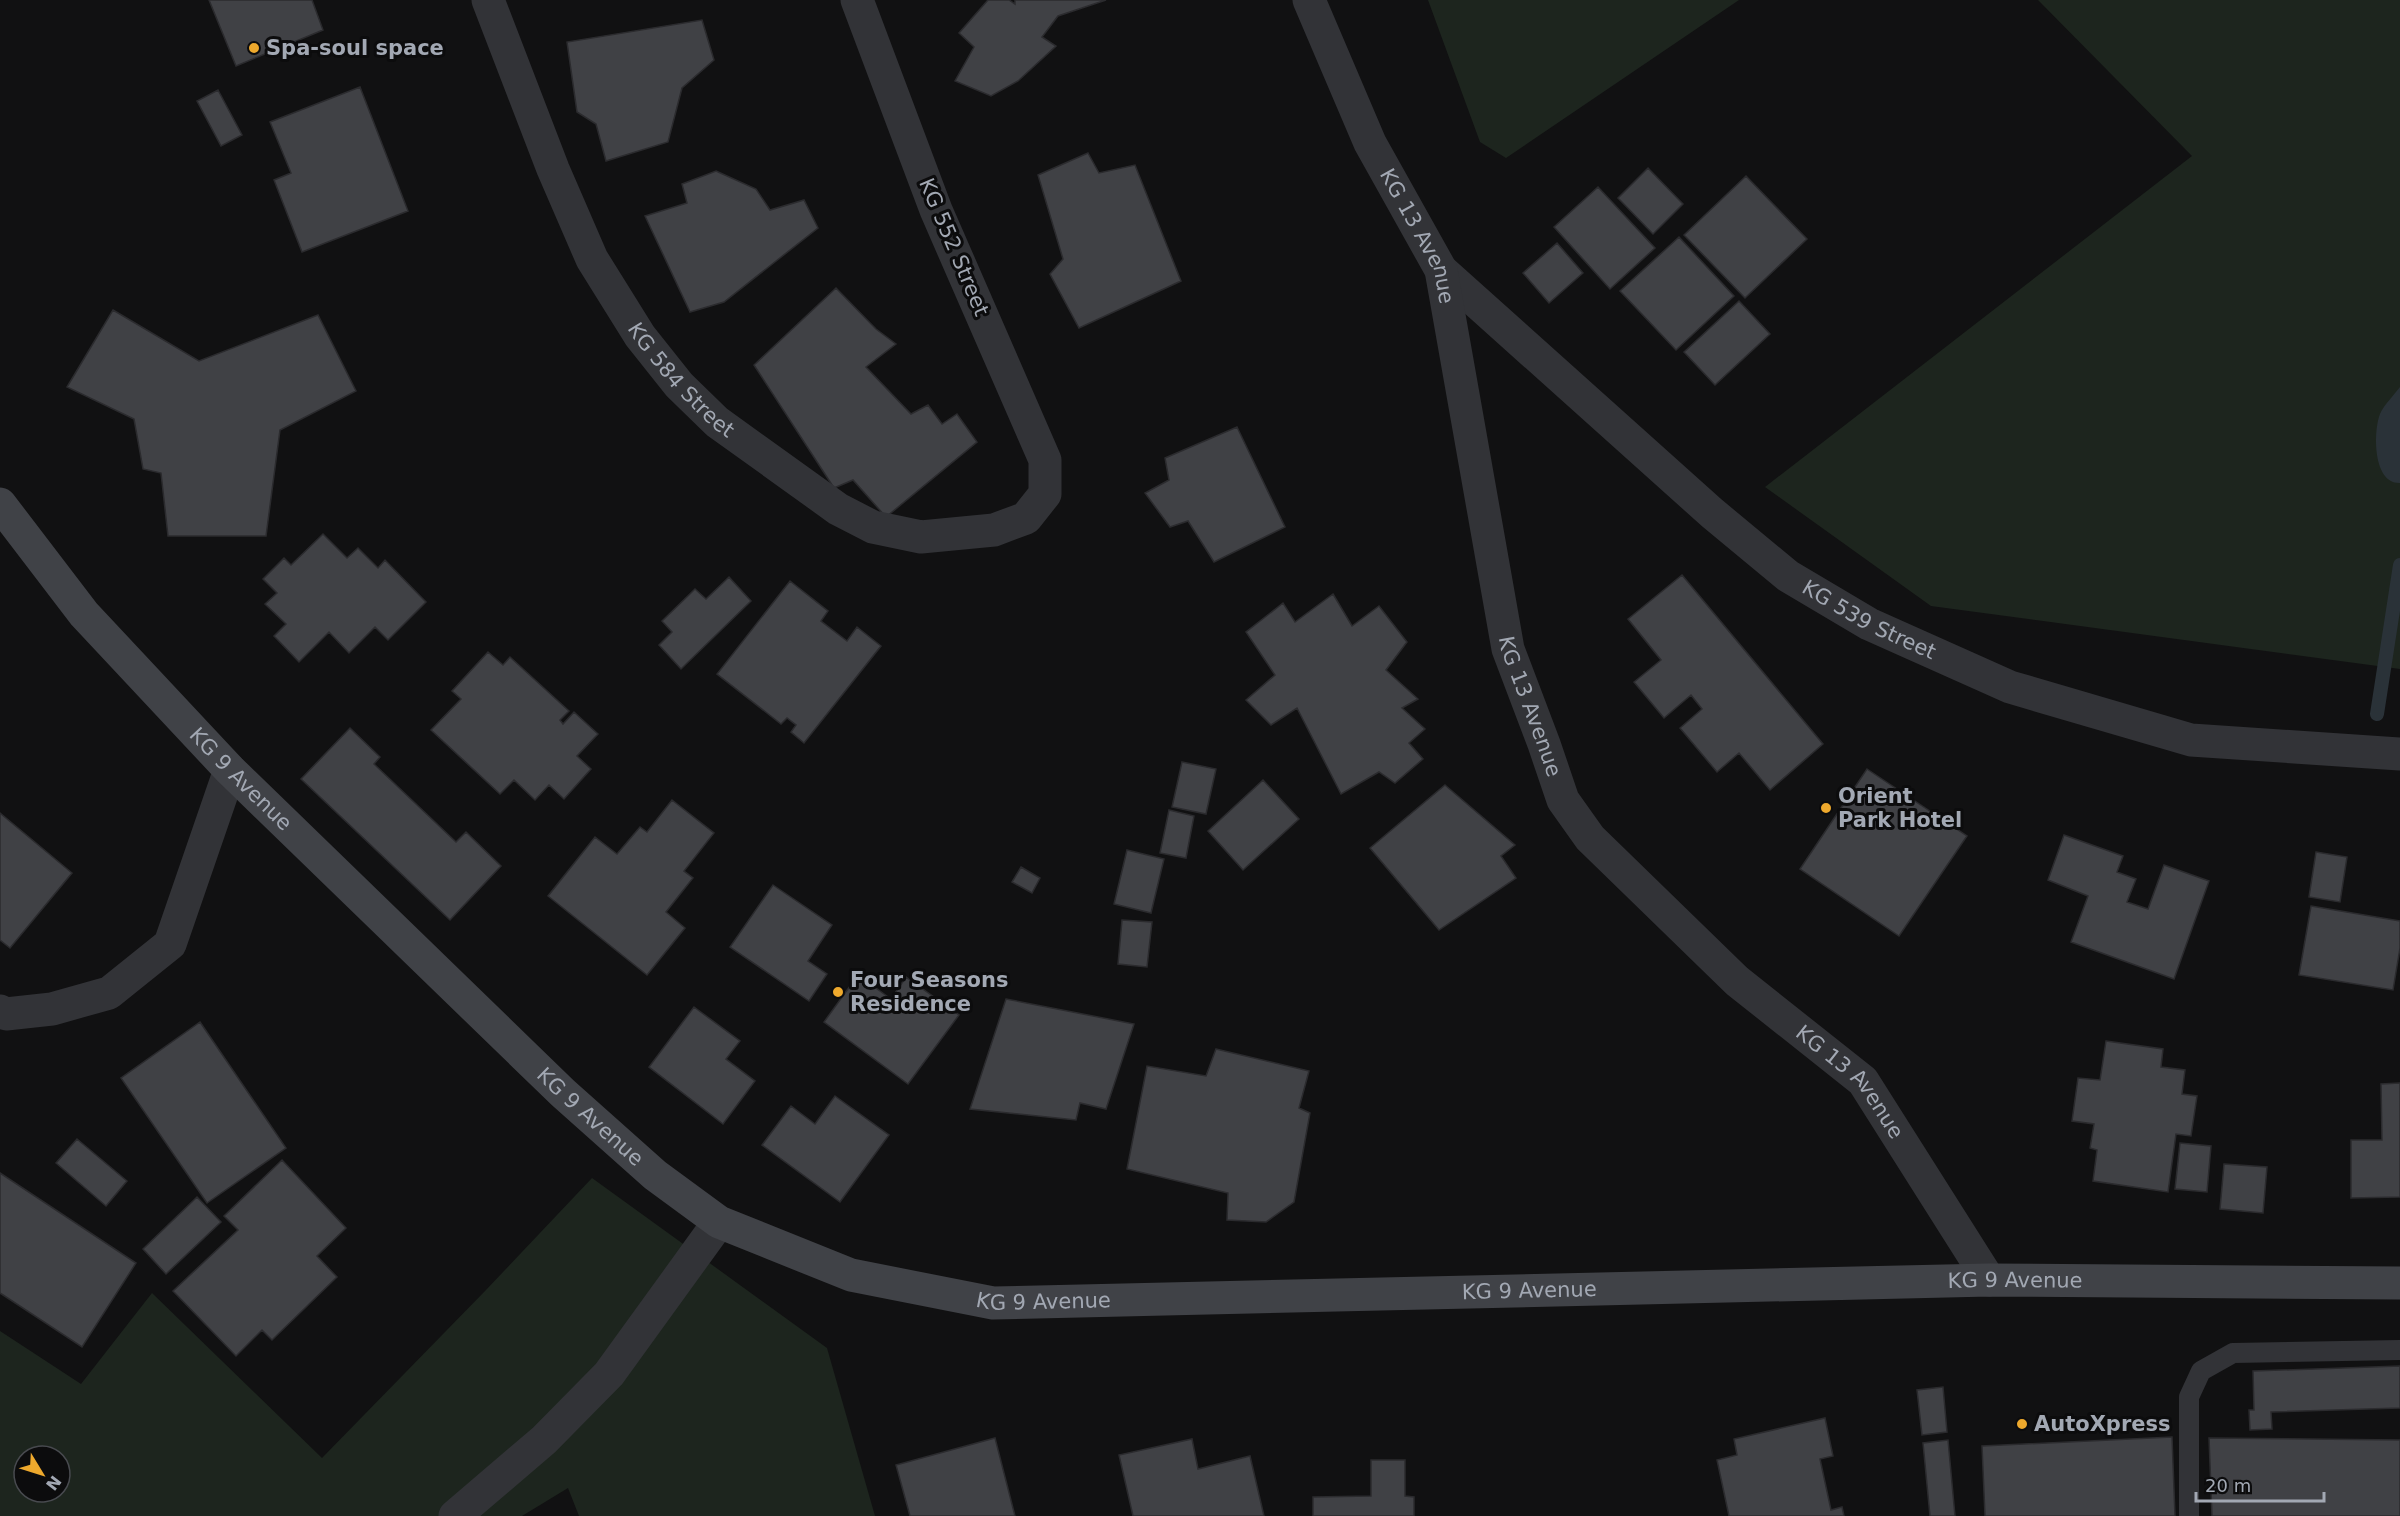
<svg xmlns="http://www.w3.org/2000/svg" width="2400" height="1516" viewBox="0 0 2400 1516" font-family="'DejaVu Sans',sans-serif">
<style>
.green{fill:#1d251e;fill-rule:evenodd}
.water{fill:#2a3238}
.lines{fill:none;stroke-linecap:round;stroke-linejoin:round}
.stream{stroke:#2a3238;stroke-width:14}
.building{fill:#404145;stroke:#2b2b2e;stroke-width:1.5}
.service{stroke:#323337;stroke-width:20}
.minor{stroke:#323337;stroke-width:33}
.tertiary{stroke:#323337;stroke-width:33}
.secondary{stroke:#404247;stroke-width:33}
.poi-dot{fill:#eea92d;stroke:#0c0c0d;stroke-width:2}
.labels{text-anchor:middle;stroke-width:6;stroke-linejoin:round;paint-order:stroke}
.poi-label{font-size:21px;font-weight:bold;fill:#a2a8b3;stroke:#0c0c0d;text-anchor:start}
.street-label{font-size:21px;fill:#a2a8b3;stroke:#0c0c0d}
</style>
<rect width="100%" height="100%" fill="#111112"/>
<path class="green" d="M1428,0h311l-233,158 -26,-16z
M2038,0h362v669l-469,-63 -166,-119 427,-331z
M592,1178l235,170 48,168h-296l-11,-28 -46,28h-522v-185l81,53 71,-91 170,165 164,-168zM24,1456h36v36h-36z"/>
<path class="water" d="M2400,387v96c-27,1 -27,-51 -20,-69 4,-9 14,-19 20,-27z"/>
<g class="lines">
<path class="stream" d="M2377,714l23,-149"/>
</g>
<path class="building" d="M209,0h103l11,30 -87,36z
M988,0h21l6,4v-4h91l-48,16 -16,21 14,9 -38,35 -27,15 -36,-15 19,-34 -15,-14z
M702,20l12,40 -32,28 -14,54 -62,19 -10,-37 -19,-12 -10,-70z
M360,87l48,124 -106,41 -28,-72 17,-7 -21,-51z
M218,90l24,45 -21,11 -24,-45z
M1088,153l11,20 36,-8 46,116 -102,47 -29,-54 13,-15 -25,-84z
M1648,168l35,36 -30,30 -35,-36z
M716,171l40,18 14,21 34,-10 14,28 -94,74 -34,10 -45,-96 42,-13 -5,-19z
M1746,176l61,63 -62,59 -61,-63z
M1598,187l57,61 -45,41 -56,-62z
M1679,237l55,59 -58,54 -56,-59z
M1557,243l26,30 -34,30 -26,-30z
M836,288l40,41 20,15 -30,23 45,47 17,-9 14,19 15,-10 20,28 -91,75 -33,-37 -19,8 -80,-123z
M1739,301l31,33 -55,51 -31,-33z
M113,310l86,51 119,-46 38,76 -76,39 -14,106h-98l-7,-63 -18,-4 -9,-50 -67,-32z
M1237,427l48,100 -71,35 -26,-41 -18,6 -25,-34 24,-13 -4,-22z
M323,534l24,24 11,-10 20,20 7,-8 41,42 -38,38 -13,-13 -26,26 -20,-21 -30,30 -25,-26 12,-12 -21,-20 12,-11 -14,-14 21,-21 7,7z
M1682,575l141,169 -53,46 -31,-37 -22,19 -37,-44 22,-19 -11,-14 -27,23 -30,-36 27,-22 -33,-41z
M729,577l22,24 -70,68 -22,-24 13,-13 -10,-11 33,-32 11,10z
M790,581l38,30 -7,10 26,20 10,-14 24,19 -77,97 -13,-11 5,-7 -9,-7 -6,6 -64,-50z
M1333,594l19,32 27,-20 28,36 -21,28 32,29 -16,9 23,21 -16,14 14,16 -28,24 -16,-11 -38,22 -44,-86 -26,17 -25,-25 29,-25 -29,-43 37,-29 12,19z
M488,652l15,13 7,-8 59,54 -9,9 3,4 11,-12 24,22 -21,22 14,13 -27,30 -15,-14 -14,15 -21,-20 -14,14 -69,-64 30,-31 -9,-8z
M350,728l30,29 -6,7 82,78 10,-10 35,34 -51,54 -149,-141z
M1182,762l34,7 -10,45 -34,-7z
M1867,769l100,67 -68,100 -99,-67z
M1263,780l36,39 -56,51 -35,-39z
M1445,785l70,60 -14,11 15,22 -77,52 -69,-82z
M672,800l42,33 -30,38 9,7 -27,34 19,16 -38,47 -99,-79 47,-59 22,17 23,-27 7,5z
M1169,810l25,6 -8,42 -26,-5z
M0,813l72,60 -62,75 -10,-8z
M2064,835l59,21 -6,16 19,7 -9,23 21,7 16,-44 45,16 -35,98 -103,-37 17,-46 -40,-16z
M1127,850l37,9 -13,54 -37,-9z
M2316,852l31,5 -7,45 -31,-5z
M1021,867l19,11 -8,15 -20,-11z
M773,885l59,40 -24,36 19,13 -18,27 -79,-54z
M2311,906l89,15v27l-7,42 -94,-15z
M1122,920l30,2 -5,45 -29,-3z
M858,975l33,24 15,-22 53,38 -51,69 -84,-62z
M1006,999l128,25 -28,85 -26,-6 -4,17 -106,-11z
M694,1007l46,34 -14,18 29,22 -32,43 -74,-57z
M200,1022l86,126 -79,55 -86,-125z
M2106,1041l57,8 -2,18 24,3 -3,24 15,2 -6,40 -15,-2 -8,58 -75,-11 4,-31 -7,-2 4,-24 -22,-3 6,-43 22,2z
M1216,1049l93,22 -10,37 11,5 -16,89 -28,20 -39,-2 1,-27 -101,-24 20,-103 59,10z
M2400,1083v114l-49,1v-58h31l-1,-56z
M835,1096l54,39 -49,67 -78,-57 29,-39 24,18z
M77,1139l50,42 -21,25 -50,-43z
M2180,1143l31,3 -4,46 -32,-3z
M282,1160l64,68 -29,28 20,21 -65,63 -10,-10 -26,26 -63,-65 65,-61 -14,-14z
M2224,1164l43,3 -4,46 -43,-4z
M0,1173l136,90 -54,84 -82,-54z
M197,1197l24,25 -55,52 -23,-25z
M2400,1366v42l-129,4 1,17 -22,1 -1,-20h5l-1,-39z
M1943,1387l4,45 -25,3 -5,-45z
M1825,1418l8,38 -13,3 11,51 11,-3 2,9h-115l-12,-56 20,-5 -3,-16z
M2172,1437l3,79h-190l-3,-70z
M995,1438l20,78h-105l-14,-51z
M2209,1438l191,2v76h-188z
M1192,1439l6,30 52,-13 14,60h-131l-14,-61z
M1948,1440l7,76h-25l-7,-73z
M1371,1460h34v36l9,1v19h-101v-19l58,-1z"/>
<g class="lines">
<path class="service" d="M2189,1516v-119l12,-26 32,-18 167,-3"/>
<g class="minor">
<path id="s1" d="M488,0l65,169 39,90 48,77 39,49 38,37 121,87 35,18 48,10 73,-7 32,-12 19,-24v-34l-109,-250 -79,-210"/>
<path id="s2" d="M1441,270l271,243 76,63 81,48 141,63 181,53 209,14"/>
<path d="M0,1011l6,3 46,-5 57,-16 61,-49 60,-174"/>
<path d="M455,1516l89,-76 65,-66 110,-152"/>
</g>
<path class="tertiary" id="s3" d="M1309,0l61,143 71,127 67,379 36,95 19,56 27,38 147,143 126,100 126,199"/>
<path class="secondary" id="s4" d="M0,504l84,110 146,156 333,323 92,82 64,47 132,53 142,28 996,-23 411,3"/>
</g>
<g class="poi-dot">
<circle cx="254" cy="48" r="6"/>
<circle cx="1826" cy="808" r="6"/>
<circle cx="838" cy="992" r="6"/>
<circle cx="2022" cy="1424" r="6"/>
</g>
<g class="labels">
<g class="poi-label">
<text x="266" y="55">Spa-soul space</text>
<text x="1838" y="803">Orient<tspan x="1838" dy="24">Park Hotel</tspan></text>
<text x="850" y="987">Four Seasons<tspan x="850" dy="24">Residence</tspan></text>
<text x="2034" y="1431">AutoXpress</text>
</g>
<g class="street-label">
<text dy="7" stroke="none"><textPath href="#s3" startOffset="261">KG 13 Avenue</textPath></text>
<text transform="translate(954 247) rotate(67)" y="7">KG 552 Street</text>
<text dy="7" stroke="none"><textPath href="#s1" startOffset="430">KG 584 Street</textPath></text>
<text dy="7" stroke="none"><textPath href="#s2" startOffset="555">KG 539 Street</textPath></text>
<text dy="7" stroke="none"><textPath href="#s3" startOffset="747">KG 13 Avenue</textPath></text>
<text dy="7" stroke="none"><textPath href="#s4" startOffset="366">KG 9 Avenue</textPath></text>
<text dy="7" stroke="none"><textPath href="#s3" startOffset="1251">KG 13 Avenue</textPath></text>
<text dy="7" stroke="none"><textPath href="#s4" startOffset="852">KG 9 Avenue</textPath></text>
<text dy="7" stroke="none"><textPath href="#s4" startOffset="2328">KG 9 Avenue</textPath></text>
<text dy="7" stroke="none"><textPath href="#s4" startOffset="1842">KG 9 Avenue</textPath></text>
<text dy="7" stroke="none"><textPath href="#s4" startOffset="1356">KG 9 Avenue</textPath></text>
</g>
</g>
<g transform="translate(42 1474) rotate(128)"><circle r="28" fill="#0c0c0d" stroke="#484a4f" stroke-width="1.5"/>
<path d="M0-4.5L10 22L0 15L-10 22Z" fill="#eea92d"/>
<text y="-9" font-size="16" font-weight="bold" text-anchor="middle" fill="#a2a8b3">N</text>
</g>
<path d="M2196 1492v9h128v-9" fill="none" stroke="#a2a8b3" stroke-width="3"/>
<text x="2205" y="1492" font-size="18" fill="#a2a8b3" stroke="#0c0c0d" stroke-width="4.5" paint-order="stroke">20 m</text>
</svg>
